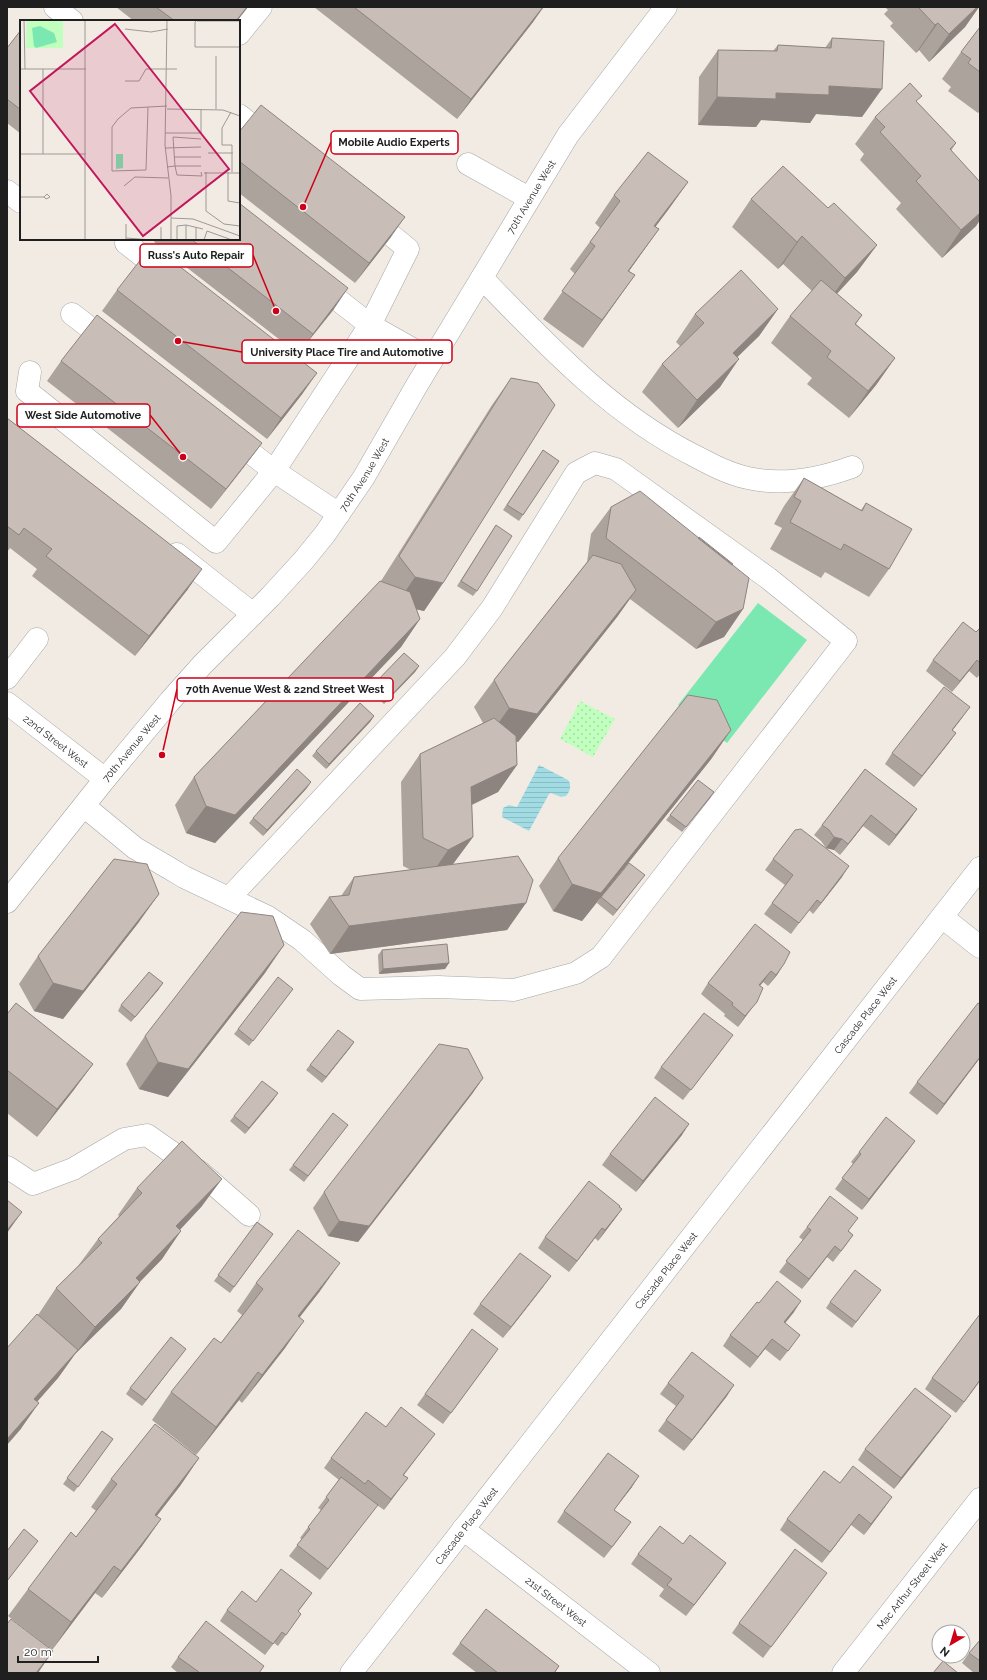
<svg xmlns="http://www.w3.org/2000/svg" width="987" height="1680" viewBox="0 0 987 1680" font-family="Raleway,sans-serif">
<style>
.park{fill:url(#park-dots)}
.pitch{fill:#7be8b1}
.water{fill:url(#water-rules)}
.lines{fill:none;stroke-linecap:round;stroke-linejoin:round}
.minor-casing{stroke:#a6a6a6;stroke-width:23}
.minor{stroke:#fff;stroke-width:22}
.wall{fill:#ada39d}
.shaded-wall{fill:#8d8480}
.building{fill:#c9bdb7;stroke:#8d8480}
.labels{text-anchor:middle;stroke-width:3.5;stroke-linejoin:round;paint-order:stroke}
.street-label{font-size:10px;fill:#1f1f1f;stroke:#fff}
.inset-road{fill:none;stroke:#9d9995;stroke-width:1}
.view{fill:#c2185b;fill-opacity:0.15;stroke:#c2185b;stroke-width:2}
.inset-edge{fill:none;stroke:#1f1f1f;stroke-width:2}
.leader{fill:none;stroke:#ce0017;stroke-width:1.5}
.callout-dot{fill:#ce0017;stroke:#fff;stroke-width:1.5}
.callout{fill:#fff;stroke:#ce0017;stroke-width:1.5}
.callout-label{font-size:11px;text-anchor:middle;font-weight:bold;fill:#1f1f1f}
</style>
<defs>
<pattern id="park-dots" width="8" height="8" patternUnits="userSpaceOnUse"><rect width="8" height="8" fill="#c0ffbe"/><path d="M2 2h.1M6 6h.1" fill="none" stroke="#a5daa3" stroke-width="1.8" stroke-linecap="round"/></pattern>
<pattern id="water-rules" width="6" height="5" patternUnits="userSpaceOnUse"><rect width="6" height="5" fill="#a1dbe3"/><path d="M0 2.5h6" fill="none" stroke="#8abcc2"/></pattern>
</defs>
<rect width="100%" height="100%" fill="#f1ebe4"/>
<path class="park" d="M580,701l35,18 -22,38 -33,-18z"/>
<path class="pitch" d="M758,603l49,37 -80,103 -49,-38z"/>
<path class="water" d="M539,765l29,15c4,5 2,12 -2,16l-5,1 -10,-4 -2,1 -20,37 -27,-14 1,-9 6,-3 8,2z"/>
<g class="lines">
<g class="minor-casing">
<g id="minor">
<path d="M55,7l17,14"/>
<path d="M239,34l22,-27"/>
<path d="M239,115l31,25"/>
<path d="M468,164l61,34"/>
<path d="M7,191l14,11"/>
<path d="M126,243l41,32"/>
<path d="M482,278c64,66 129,136 213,178 17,9 34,18 53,22 35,8 71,1 104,-11"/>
<path d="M315,282l55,43 38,-76 -40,-33"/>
<path d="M72,314l40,31"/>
<path d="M30,372l-3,19 189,151 58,-71 96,-146 62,35"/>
<path d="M229,436l45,35 65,43"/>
<path d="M177,554l76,60"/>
<path d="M7,678l30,-39"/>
<path id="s1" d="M7,703l98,76"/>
<path d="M84,806l51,42 34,20 15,9 84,40 34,23 39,35 19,14 78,-2 76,3 62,-17 25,-16 245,-316 -78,-63 -152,-109 -21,-6 -19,10 -84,135 -37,49 -226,241"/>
<path id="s2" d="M7,902l98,-123 65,-78 33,-37 67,-67 33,-36 22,-27 39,-57 53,-92 151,-250 98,-128"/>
<path d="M942,917l38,30"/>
<path d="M7,1167l26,17 40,-15 51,-30 23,-4 54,38 48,42"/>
<path id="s3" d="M463,1529l186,144"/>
<path id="s4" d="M351,1673l629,-805"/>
<path id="s5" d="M843,1673l137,-174"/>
</g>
</g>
<use href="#minor" class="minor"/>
</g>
<path class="wall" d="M116,7h132l-11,14h-103z
M314,7h230l-11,15 -76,97z
M885,7h94l-14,20 -36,35 -10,-12 -3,3 -26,-27 3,-3 -9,-9 4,-4z
M980,27v84l-2,2 -30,-22 3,-4 -9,-8 19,-27z
M21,30v104l-14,-11v-75z
M832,38l30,79 -46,-3 -6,9 -49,-3 -5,7 -58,-2 1,-48 19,-27 55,1 5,-6 47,3z
M917,102l39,41 -5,8 29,31v38l-4,6 -34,32 -46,-49 5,-6 -41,-43 4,-6 -9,-10 20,-27z
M239,132l152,105 -36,46 -116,-90z
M688,182l-20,28 -13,17 4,2 -30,42 6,4 -52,73 -40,-29 32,-45 -5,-5 30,-41 -5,-5 19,-28z
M751,199l77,9 49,37 -20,27 -20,22 25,21 -6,9 39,34 -19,27 -27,33 -42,-34 5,-6 -41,-35 19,-27 22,-25 -29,-27 -5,5 -46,-42z
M156,239h83l95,70 -36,45 -144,-112z
M117,290l186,103 -36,46 -165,-128z
M778,309l-19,27 -22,21 -17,30 -42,41 -36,-36 20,-28 18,-18 -4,-4 19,-28z
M61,361l201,82 -15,20 -36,46 -164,-128z
M511,378l-68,205 -19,28 -8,-2 4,10 -19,28 -186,196 -29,-10 -11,-28 19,-28 187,-196 111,-176z
M7,418l181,171 -53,67 -103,-80 5,-7 -27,-21 -3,4z
M543,450l16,11 -40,60 -16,-11z
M804,478l57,32 5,-7 23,66 -20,28 -44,-25 -4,6 -51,-29 12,-21 -8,-4 10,-18z
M611,507l121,58 11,44 -19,28 -28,12 -66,-50 -13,18 -99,125 -2,-1 1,24 -19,27 -26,13 1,32 -20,27 73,39 -19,27 -177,24 -20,-30 19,-27 12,-1 13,-19 57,-7 -8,-4 -2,-84 19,-28 63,-31 -9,-16 20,-27 93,-118 4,-28z
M496,525l-19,66 -4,5 -16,-10z
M980,628v46l-3,4 -8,-7 -17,21 -26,-21 7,-11 43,-28z
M419,666l-4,6 -31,32 -14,-13 3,-6z
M374,716l-4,6 -44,47 -14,-13 4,-5z
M962,718l-10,13 4,2 -8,11 -34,43 -29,-23 7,-11z
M712,758l-130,163 -29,-10 -14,-25 19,-28z
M865,769l52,40 -7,10 -21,27 -26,-20 -23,29 -6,-5 -8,-2 -5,-7 -7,-6 8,-10z
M307,788l-44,48 -14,-13 4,-5z
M710,798l-28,34 -16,-12 4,-5z
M773,859l69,18 -29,37 -4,-4 -18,24 -27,-20 21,-29 -20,-15z
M641,880l-28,36 -16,-13 4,-6z
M139,922l-76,97 -29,-8 -15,-27 19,-28z
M382,950l67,13 -4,6 -66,5 -1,-19z
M790,952l-13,23 -9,11 -5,-4 -3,4 -11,26 -11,15 -14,-11 1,-2 -24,-20 7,-11z
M265,973l-97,124 -29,-8 -13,-25 19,-28z
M159,989l-28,33 -13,-11 3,-6z
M293,989l-44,57 -15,-12 4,-5z
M7,1014l86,50 -20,27 -36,46 -30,-24z
M354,1042l-32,41 -16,-13 4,-5z
M725,1046l-42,54 -29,-22 7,-11z
M980,1058l-43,57 -28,-22 8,-11z
M483,1078l-11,16 -114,148 -30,-6 -15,-28 11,-16z
M274,1099l-29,35 -15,-13 4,-5z
M348,1125l-44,57 -15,-12 4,-5z
M682,1135l-46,57 -34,-27 8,-11z
M915,1141l-8,11 -45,58 -27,-21 18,-25 -2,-2 8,-10z
M137,1188l65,18 -22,24 -18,29 -22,23 -19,27 -46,45 -17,24 -21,23 -17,29 18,-115 18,-27 22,-22 20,-27 21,-23 -1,-1z
M620,1207l2,2 -8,11 -16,21 -3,-3 -26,34 -31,-24 7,-11z
M257,1222l16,12 -43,59 -16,-12z
M807,1227l42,4 4,4 -20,27 -6,-5 -25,32 -23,-17 24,-32 -4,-3z
M256,1283l64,8 -21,26 -14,31 -43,55 -3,-3 -43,55 -44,-35 19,-28 50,-49 21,-28 -5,-4z
M543,1287l-40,51 -30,-24 7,-10z
M877,1295l-25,33 -26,-20 4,-6z
M759,1303l35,9 -9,11 7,23 -12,15 -15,-12 -15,19 -27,-22 7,-11z
M182,1354l-40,52 -16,-12 4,-6z
M491,1359l-48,65 -26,-19 8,-11z
M932,1378l48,3 -24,32 -31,-24z
M668,1383l59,13 -43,55 -26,-20 18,-25 -16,-12z
M386,1427l49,7 -31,41 4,3 -24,32 -7,-5 -7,10 -50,65 -31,-24 13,-17 -2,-1 21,-28 -3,-2 21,-28 -15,-12 7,-10z
M943,1427l-49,62 -36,-29 7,-11z
M102,1431l11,8 -39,53 -11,-8z
M199,1458l-19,28 -23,30 4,3 -19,27 -40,52 -7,-5 -43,57 -44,-34 20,-27 48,-52 20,-26 -5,-4 20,-28z
M840,1483l52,14 -28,38 -13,-10 -29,38 -42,-33 7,-11z
M632,1487l-18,23 17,12 -27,36 -47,-36 7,-11z
M683,1544l43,19 -40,53 -27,-20 5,-7 -33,-25 7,-10z
M819,1583l-56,75 -31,-25 7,-10z
M312,1593l-14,19 3,2 -23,32 -4,-3 -9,12 -45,-34 7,-11 29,-8z
M980,1640v33h-6l-12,-10 7,-10z
M460,1643l99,23 -4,7h-78l-25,-19z
M178,1657l81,16h-81l-7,-6z"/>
<path class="shaded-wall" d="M247,7h1l-11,14h-1z
M543,7l-10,15 -76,97 14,-20z
M977,7h2l-14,20 -36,35 20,-28z
M938,23l-19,27 -3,3 19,-28z
M829,86l53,3 -20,28 -46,-3 -6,9 -49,-3 -5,7 -58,-2 19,-28 59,-4z
M688,182l-20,28 -33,44 19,-28z
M980,213v7l-4,6 -34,32 19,-28z
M405,217l-14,20 -36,46 14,-20z
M659,229l-50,70 19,-28z
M802,236l-19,28 -5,5 19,-27z
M877,245l-20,27 -31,33 19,-27z
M635,275l-20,28 -32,45 19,-28z
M348,288l-14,21 -36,45 15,-20z
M778,309l-19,27 -46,45 20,-28z
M895,358l-19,27 -27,33 19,-27z
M739,359l-19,28 -42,41 19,-28z
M317,373l-14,20 -36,46 14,-21z
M262,443l-15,20 -36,46 15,-20z
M202,569l-14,20 -53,67 14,-20z
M415,577l28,6 -19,28 -28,-6z
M636,590l-19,27 -99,125 -28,-7 19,-27z
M743,609l-19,28 -28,12 20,-27z
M420,619l-19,28 -186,196 -29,-10 20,-27z
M977,660l-8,11 -17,21 8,-11z
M419,666l-4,6 -31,32 4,-5z
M970,707l-8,11 -18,23 8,-11z
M374,716l-4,6 -44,47 3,-5z
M731,730l-19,28 -130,163 -29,-10 19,-27z
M956,733l-8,11 -34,43 8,-11z
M517,765l-19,27 -46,22 19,-27z
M311,782l-4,6 -44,48 4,-6z
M714,792l-4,6 -28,34z
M917,809l-7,10 -21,27 7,-11z
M871,815l-8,11 -23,29 8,-11z
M473,837l-20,27 -24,14 19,-28z
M834,837l8,2 -8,11 -8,-2z
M849,866l-7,11 -29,37 8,-11z
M645,875l-4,5 -28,36 4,-6z
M159,894l-20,28 -76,97 -29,-8 19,-28z
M526,903l-19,27 -177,24 19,-28z
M284,945l-19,28 -97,124 -29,-8 19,-27z
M449,963l-4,6 -66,5 4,-5z
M784,964l-7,11 -9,11z
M771,971l-8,11 -12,14 8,-11z
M163,983l-4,6 -28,33 4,-5z
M757,1002l-8,10 -11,15 7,-11z
M354,1042l-4,6 -28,35 4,-6z
M980,1057v1l-43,57 7,-11z
M93,1064l-20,27 -36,46 20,-28z
M483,1078l-11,16 -114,148 -30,-6 11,-15z
M278,1093l-4,6 -29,35 4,-6z
M689,1124l-7,11 -46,57 7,-11z
M915,1141l-8,11 -45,58 7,-11z
M222,1179l-20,27 -45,48 19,-28z
M622,1209l-8,11 -16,21 7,-11z
M22,1212l-15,21v-3z
M602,1228l-7,10 -26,34 8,-11z
M181,1231l-19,28 -37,38 15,-15 -19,27 -46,45 20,-27 41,-49z
M853,1235l-7,10 -13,17 8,-11z
M835,1246l-8,11 -25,32 7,-10z
M340,1263l-20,28 -41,53 19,-28z
M551,1276l-8,11 -40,51 8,-11z
M801,1301l-7,11 -17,21 7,-11z
M304,1321l-19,27 -43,55 20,-28z
M772,1339l-7,10 -15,19 8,-11z
M186,1349l-4,5 -40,52 4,-6z
M78,1350l-20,28 -43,49 19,-28z
M258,1372l-19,28 -43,55 20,-28z
M980,1380v1l-24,32z
M734,1385l-7,11 -43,55 8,-11z
M39,1403l-19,27 -13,15v-6z
M951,1416l-8,11 -49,62 7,-11z
M199,1458l-19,28 -44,56 19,-27z
M639,1476l-7,11 -26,33 8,-10z
M408,1478l-8,10 -16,22 7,-11z
M892,1497l-7,10 -21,28 7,-11z
M859,1514l-8,11 -29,38 8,-11z
M161,1519l-19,27 -40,52 19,-27z
M631,1522l-8,11 -19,25 8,-11z
M726,1563l-7,10 -33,43 8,-11z
M114,1566l-19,27 -43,57 19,-28z
M53,1651l-15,22h-2z"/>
<path class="building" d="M156,7h91l-11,14h-61z
M354,7h189l-72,92z
M918,7h59l-28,27 -11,-11 -3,2z
M980,27v45l-12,-9 3,-4 -10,-7z
M21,30v80l-14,-11v-51z
M832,38l52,3 -2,48 -53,-3v9l-53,-2v6l-59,-2 1,-47 59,1 1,-6 53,3z
M910,83l12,13 -6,5 40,42 -6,6 30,33v31l-19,17 -45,-49 5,-5 -41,-44 5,-5 -10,-10z
M261,105l144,112 -36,46 -130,-102v-29z
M648,152l40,30 -34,44 5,3 -31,42 7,4 -33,45 -40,-29 33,-45 -5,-4 30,-41 -6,-6z
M783,166l45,42 6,-5 43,42 -32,33 -43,-42 -5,6 -46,-43z
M239,203l109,85 -35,46 -122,-95h48z
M152,245l165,128 -36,45 -164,-128z
M741,270l37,39 -45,44 6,6 -42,41 -35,-36 42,-41 -9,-9z
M821,280l41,35 -7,9 40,34 -27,33 -41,-34 4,-6 -41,-35z
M97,315l165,128 -36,46 -165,-128z
M511,378l27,5 17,22 -112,178 -28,-6 -16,-21z
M7,418l195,151 -53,67 -103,-80 6,-7 -28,-21 -5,7 -12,-9z
M543,450l16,11 -36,54 -16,-10z
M804,478l58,33 4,-8 46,26 -23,40 -45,-25 -3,6 -51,-28 11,-21 -7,-4z
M640,491l109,87 -6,31 -27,13 -110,-84 5,-31z
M496,525l16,11 -35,55 -16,-10z
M699,537l34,27 -1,1 -34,-27z
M593,555l28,9 15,26 -99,124 -28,-6 -15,-28z
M380,581l30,11 10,27 -185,196 -29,-9 -12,-29z
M963,622l13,10 4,-4v35l-3,-3 -17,21 -27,-21z
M404,653l15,13 -31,33 -15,-14z
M944,687l26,20 -18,23 4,3 -34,43 -30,-23z
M688,695l29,5 14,30 -130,163 -29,-9 -14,-26z
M360,703l14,13 -45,48 -13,-13z
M494,718l22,18 1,29 -46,22 2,50 -25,13 -25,-12 -3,-84z
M297,769l14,13 -44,48 -14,-12z
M865,769l52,40 -21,26 -25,-20 -23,29 -6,-5 -8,-2 -5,-7 -7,-5z
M698,780l16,12 -28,35 -16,-12z
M801,829l48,37 -28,37 -4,-3 -18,23 -27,-20 21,-28 -20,-16 22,-29z
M518,856l15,24 -7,23 -177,23 -20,-29 20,-2 5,-18z
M114,859l33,5 12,30 -76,97 -30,-8 -15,-27z
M629,863l16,12 -28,35 -16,-13z
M241,912l32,4 11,29 -96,124 -30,-7 -13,-26z
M755,924l35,28 -6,12 -8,11 -5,-4 -12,14 4,3 -6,14 -12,14 -13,-11 1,-2 -25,-20z
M447,944l2,19 -66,6 -1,-19z
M149,972l14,11 -28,34 -14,-12z
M278,977l15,12 -40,52 -15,-12z
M16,1003l77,61 -36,45 -50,-39v-56z
M978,1003l2,1v53l-36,47 -27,-22z
M704,1013l29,22 -42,55 -30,-23z
M338,1030l16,12 -28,35 -16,-12z
M439,1044l29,5 15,29 -114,148 -30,-5 -15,-29z
M262,1081l16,12 -29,35 -15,-12z
M655,1097l34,27 -46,57 -33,-27z
M333,1113l15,12 -40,51 -15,-11z
M886,1117l29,24 -46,58 -27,-21 19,-24 -2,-2z
M182,1141l40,38 -46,47 5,5 -45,47 4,4 -45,45 -39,-39 46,-45 -4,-4 44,-46 -5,-5z
M589,1181l31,25 -1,1 3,2 -17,21 -3,-2 -25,33 -32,-24z
M830,1196l28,22 -10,13 5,4 -12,16 -6,-5 -26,33 -23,-18 25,-31 -4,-3z
M7,1200l15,12 -15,18z
M257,1222l16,12 -39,53 -16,-12z
M298,1230l42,33 -42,53 6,5 -42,54 -4,-3 -42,55 -45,-35 43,-54 7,5 42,-54 -7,-6z
M520,1253l31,23 -40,51 -31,-23z
M855,1270l26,20 -25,32 -26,-20z
M777,1281l24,20 -17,21 16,13 -12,16 -16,-12 -14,18 -28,-22 27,-33 2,1z
M37,1314l41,36 -44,49 5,4 -32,36v-91z
M980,1314v66l-16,22 -32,-24z
M472,1329l26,20 -47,64 -26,-19z
M171,1337l15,12 -40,51 -16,-12z
M692,1352l42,33 -42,55 -26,-20 18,-24 -16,-13z
M915,1388l36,28 -50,62 -36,-29z
M401,1407l34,27 -32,41 5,3 -17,21 -23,-19 -3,4 -34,-26 35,-46 20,15z
M155,1424l44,34 -44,57 6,4 -40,52 -7,-5 -43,56 -43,-33 43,-57 5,5 41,-53 -6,-5z
M102,1431l11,8 -35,48 -11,-9z
M608,1453l31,23 -25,34 17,12 -19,25 -48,-36z
M853,1466l39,31 -21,27 -12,-10 -29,38 -43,-33 37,-48 16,12z
M341,1477l37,28 -50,64 -31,-24 13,-16 -2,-2 21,-27 -3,-3z
M660,1526l23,18 7,-9 36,28 -32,42 -27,-20 5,-6 -34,-25z
M24,1529l14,12 -31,40v-30z
M795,1549l32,24 -56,74 -32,-24z
M281,1569l31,24 -14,18 3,3 -15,21 -4,-3 -9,12 -46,-34 15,-19 14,11z
M486,1609l73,57 -5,7h-56l-38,-30z
M11,1619l42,32 -17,22h-29v-49z
M206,1621l58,45 -5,7h-61l1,-1 -21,-15z
M980,1640v21l-11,-8z
M943,1661l15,12h-25z"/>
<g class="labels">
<g class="street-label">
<text dy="4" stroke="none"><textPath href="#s2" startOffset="882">70th Avenue West</textPath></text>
<text dy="4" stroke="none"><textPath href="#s2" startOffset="558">70th Avenue West</textPath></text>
<text dy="4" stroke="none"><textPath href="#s1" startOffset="62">22nd Street West</textPath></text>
<text dy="4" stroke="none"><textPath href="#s2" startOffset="198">70th Avenue West</textPath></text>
<text dy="4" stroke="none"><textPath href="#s4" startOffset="835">Cascade Place West</textPath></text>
<text dy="4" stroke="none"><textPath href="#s4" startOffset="511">Cascade Place West</textPath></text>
<text dy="4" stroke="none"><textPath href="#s4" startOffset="187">Cascade Place West</textPath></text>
<text dy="4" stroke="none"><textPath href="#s5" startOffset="111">Mac Arthur Street West</textPath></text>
<text dy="4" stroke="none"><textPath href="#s3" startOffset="118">21st Street West</textPath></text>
</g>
</g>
<g transform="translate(20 20)">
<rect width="220" height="220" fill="#f1ebe4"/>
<path d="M7,0h36v28h-37z" fill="#c0ffbe"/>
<path d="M20,6l14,7 3,9 -21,6 -2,-2 -2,-18zM96,134h7v14l-7,1z" fill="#7be8b1"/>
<path class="inset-road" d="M4,0l1,49M147,0l-2,125 6,51v44M177,0l-2,2v25h45M177,1h43M105,9l26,3 17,-3M0,49h66M105,61h14l7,-12h31M128,87l-2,63 -34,1v-44l6,-8 13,-11 36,-2M147,89l56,1 17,6M196,89v-53M211,92l-9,16v17h10v27M145,113h36v-24M145,128l36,-1M188,133h25M0,134h66M23,134v-85M154,137h27M181,146h-26l2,9 25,1 -1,-4M147,147l8,-1 -2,-29 28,2M186,152v39l18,13 16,2M208,152v29l12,2M184,153h36M104,166l11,-9 33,1M0,177h24l2,2 4,-2 -3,-3 -3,3M151,198l22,1 47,17M106,204v16M141,207v13M176,207v13M106,218l26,2M65,220v-220M157,220v-14l9,-1M166,220v-15l17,4M184,220l3,-9 25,9"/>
<path class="view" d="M95,4l114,145 -86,67 -113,-145z"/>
<rect width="220" height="220" class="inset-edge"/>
</g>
<path class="leader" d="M303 207L331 142M276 311L253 255M178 341L242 352M183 457L150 415M162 755L177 689"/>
<g class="callout-dot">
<circle cx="303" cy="207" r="4"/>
<circle cx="276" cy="311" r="4"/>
<circle cx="178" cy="341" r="4"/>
<circle cx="183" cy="457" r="4"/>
<circle cx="162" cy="755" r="4"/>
</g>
<g class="callout">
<rect x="331" y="131" width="127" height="23" rx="4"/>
<rect x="140" y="244" width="113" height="23" rx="4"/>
<rect x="242" y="340" width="210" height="23" rx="4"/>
<rect x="17" y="404" width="133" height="23" rx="4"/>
<rect x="177" y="678" width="216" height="23" rx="4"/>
</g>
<g class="callout-label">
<text x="394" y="146">Mobile Audio Experts</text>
<text x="196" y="259">Russ's Auto Repair</text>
<text x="347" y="356">University Place Tire and Automotive</text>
<text x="83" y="419">West Side Automotive</text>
<text x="285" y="693">70th Avenue West &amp; 22nd Street West</text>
</g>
<rect width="987" height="1680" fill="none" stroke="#1f1f1f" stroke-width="16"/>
<g transform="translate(951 1644) rotate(218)"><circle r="19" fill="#ffffff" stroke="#a5a5a5"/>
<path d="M0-3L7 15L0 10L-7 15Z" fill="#ce0017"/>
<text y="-6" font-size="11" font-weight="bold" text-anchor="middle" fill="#1f1f1f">N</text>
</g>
<path d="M18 1656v6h80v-6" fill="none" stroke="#1f1f1f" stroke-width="2"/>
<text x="24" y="1656" font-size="12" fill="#1f1f1f" stroke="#ffffff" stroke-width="3" paint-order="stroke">20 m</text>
</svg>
